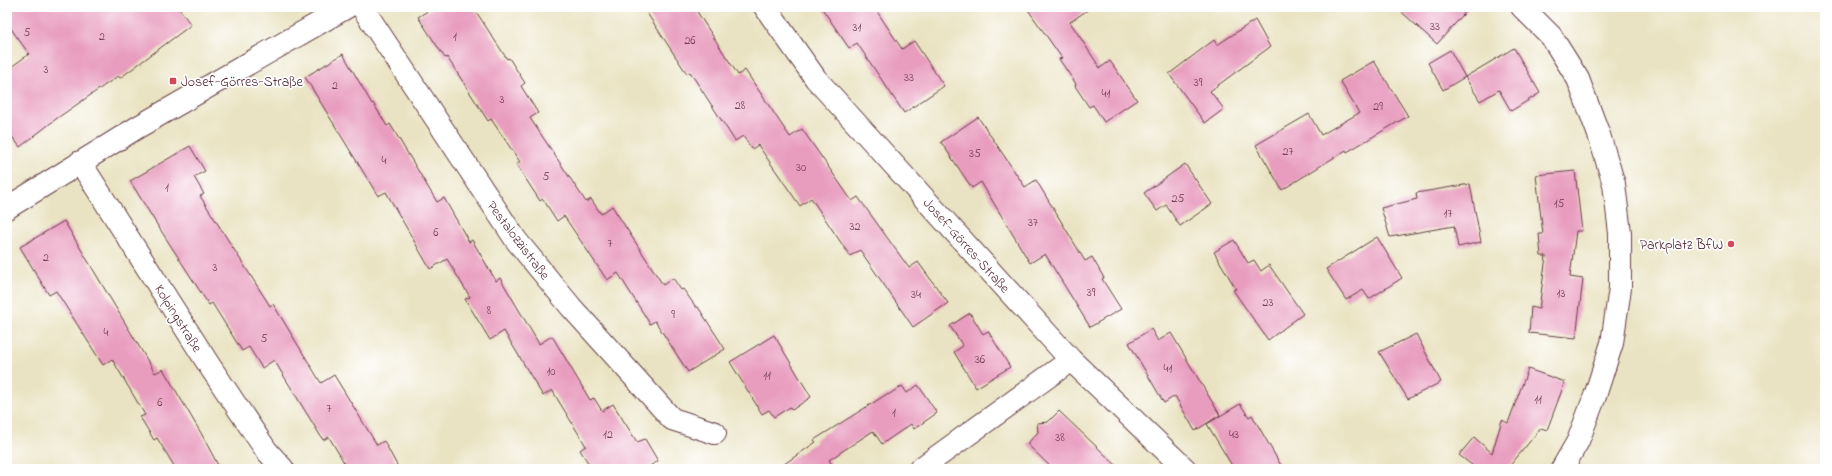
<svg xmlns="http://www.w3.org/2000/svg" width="1832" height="476" viewBox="0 0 1832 476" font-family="'Indie Flower',sans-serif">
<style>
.building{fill:#e89cbe}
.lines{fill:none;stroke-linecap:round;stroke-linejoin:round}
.street-casing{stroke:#623c42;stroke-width:24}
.street{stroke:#fff;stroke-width:22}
.poi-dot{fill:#d1495b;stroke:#fff;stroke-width:1.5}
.labels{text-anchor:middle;stroke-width:3.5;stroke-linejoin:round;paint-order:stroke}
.number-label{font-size:12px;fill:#723e50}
.poi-label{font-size:14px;fill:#4a1f2b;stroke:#fff;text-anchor:start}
.street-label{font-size:14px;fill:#4a1f2b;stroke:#fff}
</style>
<rect width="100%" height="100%" fill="#fff"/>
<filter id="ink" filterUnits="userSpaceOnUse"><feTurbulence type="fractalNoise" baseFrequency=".025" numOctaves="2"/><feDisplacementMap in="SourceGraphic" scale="8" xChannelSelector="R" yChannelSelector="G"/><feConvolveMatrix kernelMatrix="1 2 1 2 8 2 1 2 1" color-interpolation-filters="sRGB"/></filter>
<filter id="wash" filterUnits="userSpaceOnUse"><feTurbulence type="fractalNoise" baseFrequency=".012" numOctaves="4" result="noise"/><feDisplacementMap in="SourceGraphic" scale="16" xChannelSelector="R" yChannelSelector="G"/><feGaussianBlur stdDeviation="0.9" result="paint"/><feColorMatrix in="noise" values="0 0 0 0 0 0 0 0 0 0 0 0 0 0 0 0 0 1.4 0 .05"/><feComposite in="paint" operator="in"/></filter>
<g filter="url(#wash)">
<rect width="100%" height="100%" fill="#eae3c3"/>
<g id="blocks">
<path class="building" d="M7,7h171l13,18 -71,53 -2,-2 -62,43 -36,28 -13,-17v-60l22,-16 -22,-31z
M434,7h39l34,52 2,-1 16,25 -4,3 17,27 -8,5 56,84 5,-3 10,15 11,-8 51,79 10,-7 8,12 2,-1 13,18h2l27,42 -37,23 -33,-51 -5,3 -32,-51 -11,7 -43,-64 -7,5 -14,-22 -3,2 -24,-37 4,-2 -29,-43 -3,2 -41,-64 -2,1 -27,-41z
M643,7h51l44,68 7,-5 45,67 12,-8 50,72 6,-4 51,71 9,-6 30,41 -35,24 -53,-77 -10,6 -39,-58 -11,8 -42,-61 -6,4 -9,-13 -8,5 -45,-69 -3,2z
M821,7h53l28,42 12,-8 30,45 -40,27 -47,-70 -8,5z
M1026,7h66l-22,15 30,46 10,-7 27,39 -33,22 -11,-17 -4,2 -14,-21 1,-2 -17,-25 3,-1z
M1396,7h74l-33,37z
M1255,20l15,27 -60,44 14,18 -19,14 -36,-49 45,-34 3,5z
M1514,48l26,45 -29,18 -12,-21 -19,11 -15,-24z
M1450,50l15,27 -22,13 -15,-27z
M343,54l29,50 1,-1 14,23 3,-2 47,78 7,-4 25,44 3,-2 24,41 4,-3 39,66 13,-8 38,64 4,-2 8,13 11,-7 24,38 8,-3 13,22 -13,8h-53l-12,-19 6,-4 -34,-56 -9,6 -39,-65 -14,9 -25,-41 5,-2 -23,-38 -17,10 -44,-77 -8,4 -73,-119z
M1374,61l34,55 -61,36 -1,-2 -64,40 -26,-45 53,-31 12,21 38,-22 -19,-32z
M978,117l47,70 11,-7 49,81 7,-4 12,21 -2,1 19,30 -31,18 -45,-73 -15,9 -49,-81 -9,6 -31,-46z
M190,146l15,25 -11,6 10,17 -4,2 70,110 3,-2 48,79 13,-8 43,70 7,-4 15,28h-64l10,-5 -16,-27 -6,3 -49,-80 -12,8 -13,-21 -7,4 -30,-48 -3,2 -53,-82 -26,-42z
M1185,164l27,40 -32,22 -14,-21 -9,6 -13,-18z
M1575,171l7,60h-6l-6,46 13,2 -7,59 -47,-5 2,-26 8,2 7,-53h-5l-2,-22h4l-7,-59z
M1470,184l11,58 -23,5 -4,-21 -64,11 -9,-29 36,-9 -1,-6z
M64,221l91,152 8,-4 38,64 19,36h-44l-19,-31 -3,2 -14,-23 5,-2 -33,-56 -9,6 -47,-74 -7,4 -29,-48z
M1377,237l25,41 -33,21 -6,-9 -17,10 -20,-31z
M1234,240l14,23 6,-3 7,11 8,-6 34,49 -35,26 -35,-50 3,-1 -22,-37z
M970,313l13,21 5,-3 22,36 -34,21 -22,-36 9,-6 -13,-20z
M1151,329l7,12 13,-8 49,82 -25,16 -20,-35 -11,7 -35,-60z
M1416,334l25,48 -33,17 -29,-47z
M774,335l37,62 -19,13 -2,-3 -16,10 -5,-7 -7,4 -32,-52z
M1528,369l37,13 -18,48 -6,-2 -33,40 1,1h-32l-18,-14 15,-18 18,16 10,-33 6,3z
M918,385l19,28 -23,16 -3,-5 -29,20 -9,-13 -44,29 6,9h-58l39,-27 -2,-2 73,-46 1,1 14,-9 5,7z
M1240,404l9,13 3,-2 31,54h-49l-27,-45z
M1059,411l61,58h-67l-26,-25 11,-12 -1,-9 11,-1z"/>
</g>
</g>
<g filter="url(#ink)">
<use href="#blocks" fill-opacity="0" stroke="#623c42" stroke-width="1"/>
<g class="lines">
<g class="street-casing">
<path id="street" d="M362,7l154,233 55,67 101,112 43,14
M765,7l51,72 255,281 114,109
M1522,7l29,29 27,43 21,56 15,49 6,49v55l-8,55 -17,53 -17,45 -16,28
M80,162l129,203 57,85 17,19
M7,208l131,-81 209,-120
M920,469l151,-109"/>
</g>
<use href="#street" class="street"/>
</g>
</g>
<g class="poi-dot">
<rect x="169" y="77" width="8" height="8" rx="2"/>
<circle cx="1731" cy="244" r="4"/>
</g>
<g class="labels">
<g class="number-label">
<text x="1435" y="30">33</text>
<text x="857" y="31">31</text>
<text x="27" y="36">5</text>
<text x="102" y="40">2</text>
<text x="455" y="40">1</text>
<text x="690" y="44">26</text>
<text x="46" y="73">3</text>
<text x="909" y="81">33</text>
<text x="1198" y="86">39</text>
<text x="335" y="89">2</text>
<text x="1106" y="97">41</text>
<text x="502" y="103">3</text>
<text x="740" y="109">28</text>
<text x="1378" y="110">29</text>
<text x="1288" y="155">27</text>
<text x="975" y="157">35</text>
<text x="384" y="164">4</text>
<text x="801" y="171">30</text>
<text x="546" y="180">5</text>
<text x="167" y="191">1</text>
<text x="1178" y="202">25</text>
<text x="1559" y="207">15</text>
<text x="1448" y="217">17</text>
<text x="1033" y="226">37</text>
<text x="855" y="230">32</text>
<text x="436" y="236">6</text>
<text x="610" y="247">7</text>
<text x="46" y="261">2</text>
<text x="215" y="271">3</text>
<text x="1091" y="296">39</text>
<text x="1561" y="297">13</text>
<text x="916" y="298">34</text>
<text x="1268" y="306">23</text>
<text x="489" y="314">8</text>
<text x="673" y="318">9</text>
<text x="106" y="336">4</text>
<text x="264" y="342">5</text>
<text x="980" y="363">36</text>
<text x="1168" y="372">41</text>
<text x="551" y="375">10</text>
<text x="767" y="379">11</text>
<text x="1538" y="403">11</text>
<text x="160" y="406">6</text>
<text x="329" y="412">7</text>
<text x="894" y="416">1</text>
<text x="608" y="438">12</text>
<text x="1234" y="438">43</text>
<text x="1060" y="441">38</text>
</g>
<g class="poi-label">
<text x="181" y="86">Josef-Görres-Straße</text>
<text x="1723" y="249" text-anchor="end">Parkplatz BfW</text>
</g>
<g class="street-label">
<text transform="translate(519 240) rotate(53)" y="5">Pestalozzistraße</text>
<text transform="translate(967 245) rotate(48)" y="5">Josef-Görres-Straße</text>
<text transform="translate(179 318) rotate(58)" y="5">Kolpingstraße</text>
</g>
</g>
<rect width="1832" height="476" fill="none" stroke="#fff" stroke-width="24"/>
</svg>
